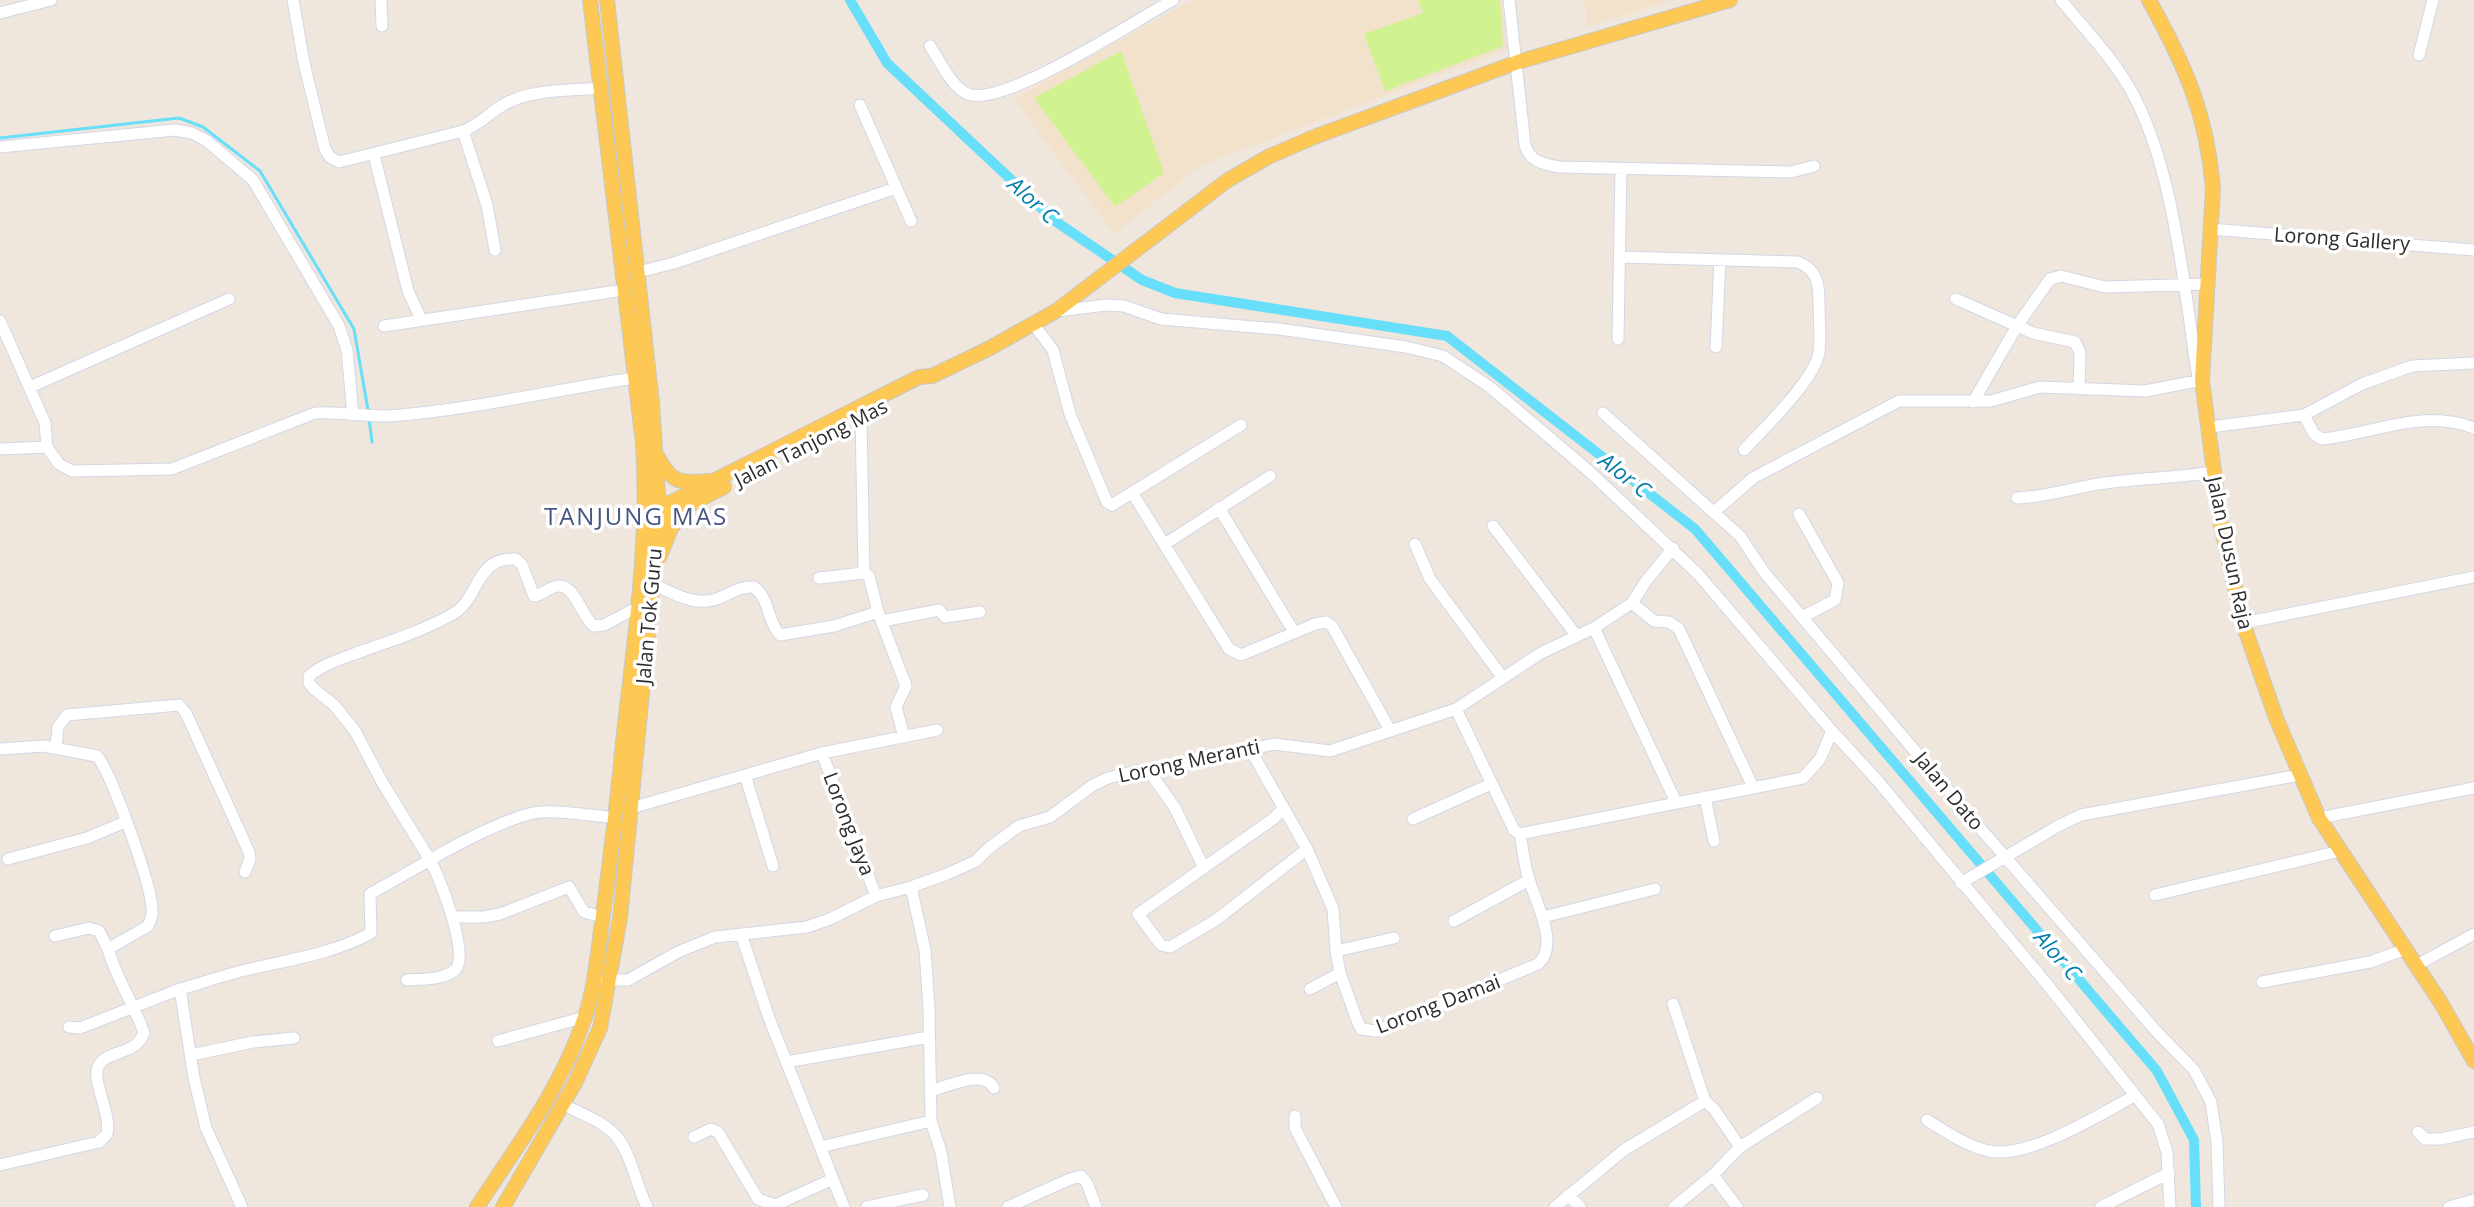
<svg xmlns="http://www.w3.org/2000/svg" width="2474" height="1207" viewBox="0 0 2474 1207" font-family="'Open Sans',sans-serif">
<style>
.education{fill:#f2e2cb}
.pitch{fill:#d0f290}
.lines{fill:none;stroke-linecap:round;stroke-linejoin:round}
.stream{stroke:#67defa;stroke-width:3}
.canal{stroke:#67defa;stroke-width:10}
.minor-casing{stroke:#d2d7e6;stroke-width:13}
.major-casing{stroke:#c8c8c8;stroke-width:16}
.minor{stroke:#fff;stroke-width:11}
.major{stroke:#fdc954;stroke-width:14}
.labels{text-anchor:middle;stroke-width:7;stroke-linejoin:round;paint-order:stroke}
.street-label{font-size:20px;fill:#2c2c2c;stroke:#fff}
.water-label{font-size:22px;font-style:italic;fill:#017eab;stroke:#fff}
.quarter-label{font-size:24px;letter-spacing:2px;fill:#485682;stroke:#fff}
</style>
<rect width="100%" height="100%" fill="#efe6dd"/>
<path class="education" d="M1193,0h309l5,49 -307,117 -86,68 -100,-135z
M1584,0h89l-86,27z"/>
<path class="pitch" d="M1418,0h82l3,46 -118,45 -21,-57 59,-21z
M1121,51l43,122 -49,34 -81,-109z"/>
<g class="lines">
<path class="stream" d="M0,138l179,-20 24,9 57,44 94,158 14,81
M369,418l3,24"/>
<path class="canal" d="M850,0l37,63 168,158 87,59 33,13 272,43 248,193 462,542 37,69 2,67"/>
<g class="minor-casing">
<path id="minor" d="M293,0l11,63 21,86 5,8 9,5 124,-31c20,-8 26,-19 42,-27 26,-15 65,-13 94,-16
M381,0l1,26
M1509,0l16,145c5,17 19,19 34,22l232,5 23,-6
M2061,0c23,28 49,55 68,87 45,77 55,202 69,291
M0,13l51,-13
M930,46c10,15 22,42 38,48 35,14 168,-74 205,-94
M2419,55l14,-55
M860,105l51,116
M463,131l24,74 8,45
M0,147l175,-17 17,3 15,8 46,39 86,146 8,24 6,65
M374,155l34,136 13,28
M2210,229l264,21
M1620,257l178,5c19,8 21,21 21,40 0,16 2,34 0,50 -4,28 -55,76 -75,98
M638,272l36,-9 222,-75
M1956,299l77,34 42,9 5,11 -1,36
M1057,311l49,-6 18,1 37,13 118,10 127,18 37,9 47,31 100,85 108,102 134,157 45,49 169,203 112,141 9,28 3,55
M0,321l45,102 2,24 12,17 13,7 100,-2 143,-56c25,-2 50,4 75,3 80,-6 164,-26 244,-38
M1034,325l19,25 17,64 37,88 5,3 129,-80
M384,326l240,-36
M1618,339l3,-170
M1716,347l4,-87
M30,387l199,-88
M1973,402l44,-76 33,-47 11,-3 44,11 102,-3
M1603,413l137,123 24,36 210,249 182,210 38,39 17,32 6,40 2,65
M2304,415l10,19 8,5c51,-5 100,-31 152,-11
M861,418l3,155
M2210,427l94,-12 58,-31 50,-18 62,-3
M0,449l47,-2
M1133,494l96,155 12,6 74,-31 11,-2 6,4 58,104
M2017,498c30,-1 58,-11 88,-15 36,-5 71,-5 108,-11
M1219,508l75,124
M1714,512l39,-34 146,-77h92l49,-14 105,4 57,-11
M1799,514l39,69 -3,17 -33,17
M1493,526l83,109
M1165,544l105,-68
M1415,544l15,35 73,99
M653,584c20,9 43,24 66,14 12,-5 22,-12 35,-11 16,12 13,34 26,48l54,-9 44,-14 -9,-36 -5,-3 -45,5
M1632,603l22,18 15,1 10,7 74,158
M878,612l28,74 -10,21 8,30
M882,621l57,-11 6,7 35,-5
M2243,623l231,-46
M1594,628l82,174
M1456,709l58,121 6,4 283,-56 17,-19 12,-28
M56,748l2,-21 9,-12 112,-10 7,8 63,139 1,7 -5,13
M0,749l43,-3 54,10c14,16 54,128 55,152 1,6 -1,12 -4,18l-40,23c8,29 26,55 36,84 -9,23 -35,16 -45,32 -9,14 13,49 8,69l-8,8 -99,23
M1250,749l57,100 26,60 3,42 4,22 18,50 3,6 15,2 162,-67c22,-18 -3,-63 -9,-85 -5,-14 -6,-30 -9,-45
M822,753l54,143
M1149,771l26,37 29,60
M745,775l28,91
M1705,797l9,44
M631,808l191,-55 115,-23
M1283,809l-10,10 -135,95 23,31 9,2 46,-27 91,-71
M616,818c-22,-2 -55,-8 -76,-6 -28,3 -85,33 -110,48l-48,-78 -27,-51 -21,-26 -20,-16 -5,-6v-7c15,-13 38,-19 56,-26 29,-10 59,-20 86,-35 30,-15 22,-58 65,-56l6,6 12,31c9,-1 16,-10 25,-10 17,0 23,32 35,40l10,-1 34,-18
M2319,818l155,-30
M1413,819l78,-35
M8,859l79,-21 38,-16
M1961,883l97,-57 23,-11 219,-40
M911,887l14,63 4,58 2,113 10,31 9,55
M2155,895l185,-44
M452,917h32l16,-3 69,-27 15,25 18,5
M1543,917l112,-28
M1454,921l75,-41
M741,934l28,84 75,189
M55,936l34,-8 10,3 9,18
M1336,951l58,-13
M2417,965l57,-31
M606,980h22l50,-28 37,-15 92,-10 23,-8 46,-23 35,-9 36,-13 29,-13 13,-13 30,-22 31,-9 43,-32 15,-7 28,-7 32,-2 106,-25 56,7 126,-42 85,-56 53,-25 38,-25 14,-22 27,-33
M2262,982l108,-20 36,-13
M180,989c22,-6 44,-14 66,-19 41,-10 87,-16 125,-37l-1,-39 60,-34c10,18 39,93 26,109 -10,11 -35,10 -49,11
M1310,989l30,-16
M1673,1004l32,97 9,8 26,38 -27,28 24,32
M69,1027l11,1 100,-39 14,89 12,50 36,79
M498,1041l87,-24
M191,1055l62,-13 41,-4
M786,1062l143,-25
M930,1091c17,-4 53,-23 64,-3
M562,1104c17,9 42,17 55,33 15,19 19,48 30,70
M1295,1116v12l41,79
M1927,1120c19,12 40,26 62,31 40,8 110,-36 145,-55
M2418,1132l7,7h16l33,-7
M694,1137l17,-8 7,3 40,67 17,6 58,-26
M820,1147l111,-26
M1740,1147l77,-49
M1568,1195l12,12
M867,1207l56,-12
M1008,1207l62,-28 11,-3 6,7 9,24
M1555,1207l69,-57 81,-49
M1674,1207l39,-32
M2101,1207l68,-34
M2449,1207l25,-7"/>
</g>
<g class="major-casing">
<path id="major" d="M2149,0c36,65 58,114 64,189l-11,191 19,145 22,98 33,95 43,100 122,185 33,58
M657,456c14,26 22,28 51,25
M652,512l267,-135 13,-1 56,-27 68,-38 172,-131 40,-23 46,-20 204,-75 212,-62
M654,523l70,-36
M660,556l11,-28 13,-16
M477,1207c40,-61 85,-120 108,-190 11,-33 13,-68 18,-102 7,-54 14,-108 19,-163 11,-103 28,-206 21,-309l-53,-443
M503,1207l72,-124 25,-55 20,-110 35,-358 4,-51 -7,-106 -45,-403"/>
</g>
<use href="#minor" class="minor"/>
<use href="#major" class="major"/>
</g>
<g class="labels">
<g class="street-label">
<text transform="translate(2342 239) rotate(4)" y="7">Lorong Gallery</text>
<text transform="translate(811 443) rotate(-27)" y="7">Jalan Tanjong Mas</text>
<text transform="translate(2230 553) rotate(78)" y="7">Jalan Dusun Raja</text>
<text transform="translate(649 616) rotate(-85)" y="7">Jalan Tok Guru</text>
<text transform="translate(1189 761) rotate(-12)" y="7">Lorong Meranti</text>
<text transform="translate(1949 791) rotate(50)" y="7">Jalan Dato</text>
<text transform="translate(849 824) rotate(69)" y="7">Lorong Jaya</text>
<text transform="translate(1438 1004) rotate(-21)" y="7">Lorong Damai</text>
</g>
<g class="water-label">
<text transform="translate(1033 200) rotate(42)" y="8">Alor C</text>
<text transform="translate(1625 475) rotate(38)" y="8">Alor C</text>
<text transform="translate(2058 955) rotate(49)" y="8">Alor C</text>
</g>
<g class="quarter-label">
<text x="636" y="525">TANJUNG MAS</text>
</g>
</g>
</svg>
